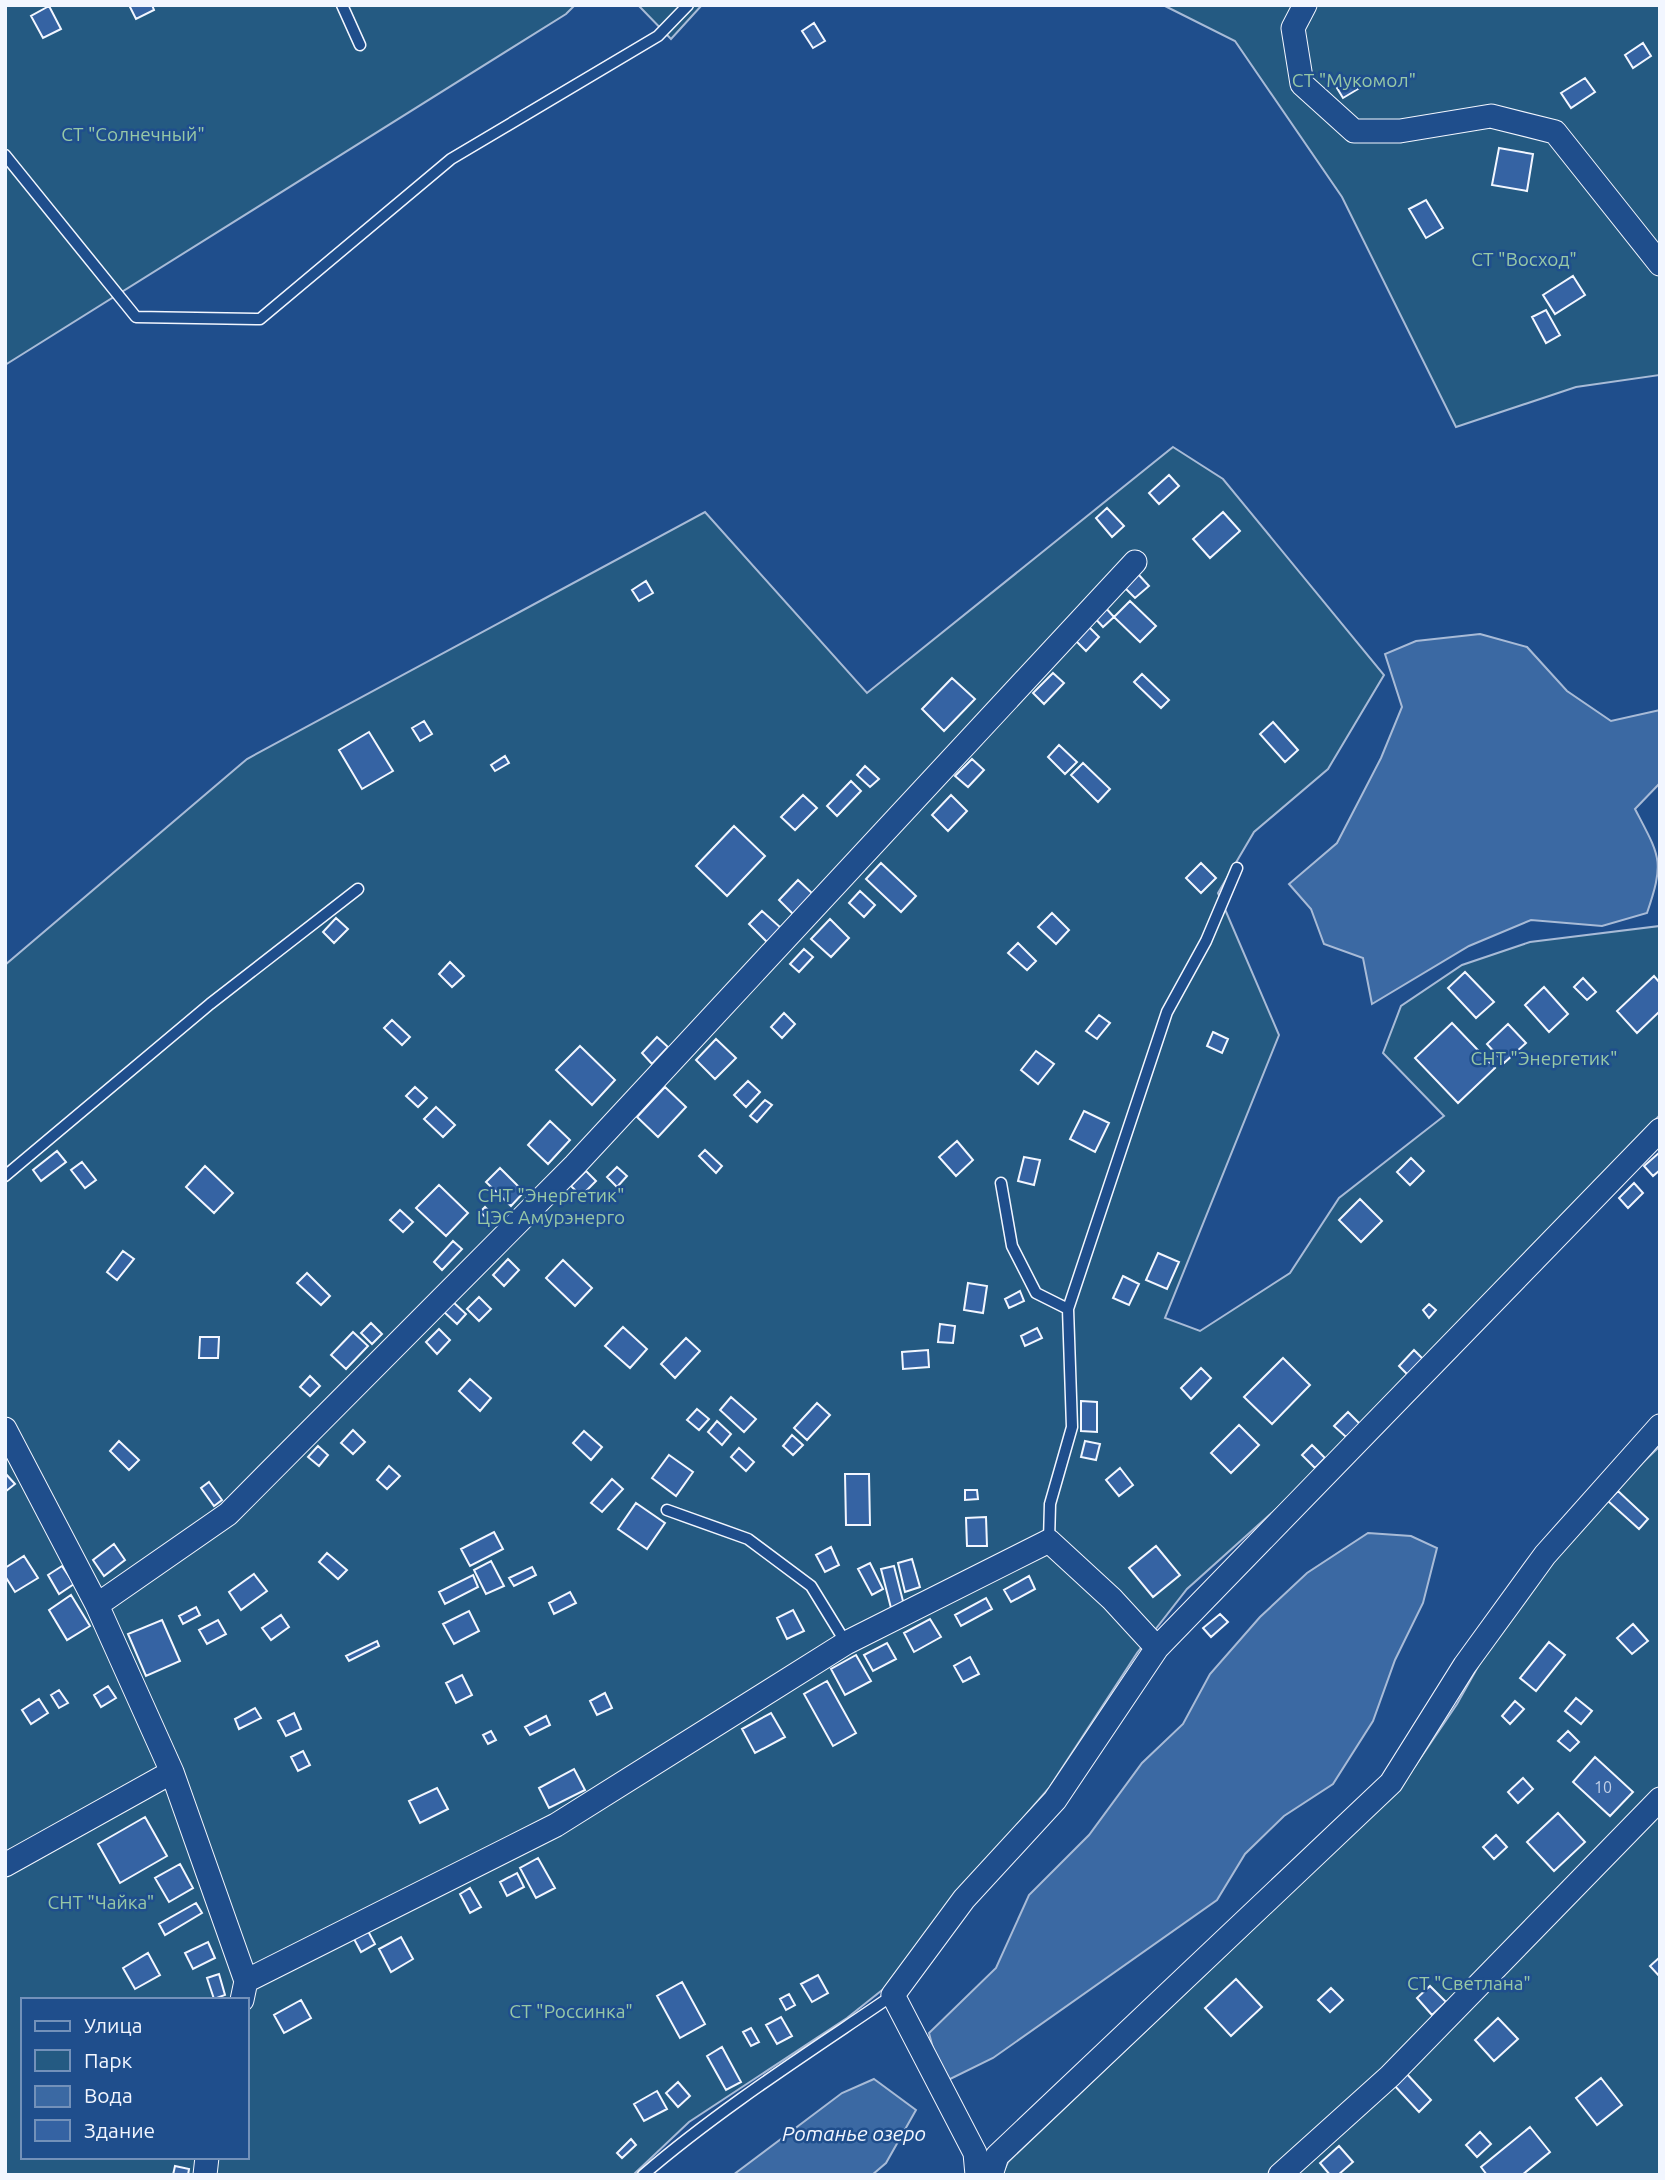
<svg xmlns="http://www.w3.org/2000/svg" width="1665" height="2180" viewBox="0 0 1665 2180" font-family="Ubuntu,sans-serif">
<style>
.green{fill:#245a82;stroke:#a8bbd7;stroke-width:2;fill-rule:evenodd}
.water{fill:#3b69a3;stroke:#a8bbd7;stroke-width:2}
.building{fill:#3563a3;stroke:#f2f6ff;stroke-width:2}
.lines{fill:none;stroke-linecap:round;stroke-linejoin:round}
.lane-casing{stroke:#f2f6ff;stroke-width:13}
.street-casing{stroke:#f2f6ff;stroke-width:25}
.lane{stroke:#1f4e8c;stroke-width:10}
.street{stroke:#1f4e8c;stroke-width:23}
.labels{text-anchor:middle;stroke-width:5;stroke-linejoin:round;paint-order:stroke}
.number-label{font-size:16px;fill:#c3d1e8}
.park-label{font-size:19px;fill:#97c8a6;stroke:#1f4e8c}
.water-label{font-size:21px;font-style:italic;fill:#f2f6ff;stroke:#1f4e8c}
</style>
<rect width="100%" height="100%" fill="#1f4e8c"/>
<path class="green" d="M5,5h570l-9,9 -561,351z
M638,5h64l-31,34z
M1163,5h497v370l-84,12 -120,40 -114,-230 -107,-156z
M1173,447l50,32 161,196 -56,94 -74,63 -36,61 61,142 -114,283 35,13 90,-58 49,-75 105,-82 -61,-63 18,-47 61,-41 68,-23 130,-16v189l-375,386 -98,88 -50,64 -88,135 -85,98 -68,93 -49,39 -158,104 -56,53h-628v-1210l242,-206 458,-247 162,181zM23,2000h224v157h-224z
M1660,1446v729h-658l6,-13 267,-254 140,-142 42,-62 45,-80 110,-132z"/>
<path class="water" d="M1480,634l47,13 40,44 44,30 49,-11v73l-25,26c25,48 30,51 12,104l-45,13 -71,-6 -62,26 -97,58 -9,-46 -39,-14 -13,-35 -22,-25 48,-41 44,-85 21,-51 -17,-53 31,-13z
M1368,1533l43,3 26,12 -14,55 -28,57 -22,61 -40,63 -49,32 -39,38 -28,46 -224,158 -51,25 -13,-50 67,-65 33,-73 60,-60 53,-72 41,-39 27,-50 50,-57 47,-44z
M874,2079l42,31 -30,53 -14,12h-139l109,-82z"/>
<path class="building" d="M129,5h23l2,5 -18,9z
M49,6l12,23 -18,9 -12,-22z
M814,23l11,18 -12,7 -11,-17z
M1643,43l8,13 -18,12 -8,-13z
M1352,78l6,11 -15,9 -6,-10z
M1585,78l10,14 -24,16 -10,-15z
M1499,148l34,6 -6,37 -35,-6z
M1426,200l17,28 -17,10 -17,-29z
M1573,276l12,19 -30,19 -12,-19z
M1546,310l14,25 -14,8 -14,-26z
M1169,475l10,11 -20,18 -10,-11z
M1107,508l17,18 -12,11 -16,-19z
M1223,512l17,19 -30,27 -17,-19z
M1138,574l11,12 -14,12 -11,-11z
M646,581l7,12 -14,8 -7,-11z
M1130,601l26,25 -16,16 -26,-25z
M1104,606l10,11 -11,10 -10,-11z
M1087,625l12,12 -13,14 -12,-12z
M1053,673l11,10 -20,21 -11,-11z
M1142,674l27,26 -8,8 -27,-26z
M952,678l23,21 -31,32 -22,-22z
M424,721l8,13 -12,7 -8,-13z
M1273,722l25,28 -13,12 -25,-28z
M369,732l24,39 -31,18 -23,-39z
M1059,745l18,17 -12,12 -17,-17z
M505,756l4,7 -14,8 -4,-6z
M972,759l12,11 -16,17 -13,-11z
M1083,763l27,26 -12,13 -27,-27z
M865,766l14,13 -9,8 -13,-12z
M851,781l10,10 -24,25 -10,-10z
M803,795l14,13 -22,22 -14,-13z
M951,795l16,16 -19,20 -16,-16z
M734,826l31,30 -38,40 -31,-30z
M881,863l35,33 -15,16 -35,-33z
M1201,863l15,15 -15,15 -15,-15z
M798,880l16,15 -19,21 -16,-16z
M860,891l15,14 -11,12 -15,-14z
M762,911l19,17 -14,14 -18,-18z
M1052,913l17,17 -13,14 -18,-17z
M336,918l12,11 -14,14 -11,-11z
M830,919l19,19 -18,19 -20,-18z
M1018,943l18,18 -9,9 -19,-17z
M804,949l9,8 -14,15 -9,-8z
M450,962l14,14 -12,11 -13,-13z
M1465,972l29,30 -18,16 -28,-30z
M1654,976l6,7v28l-23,22 -20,-22z
M1583,978l13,14 -9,8 -13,-13z
M1544,987l24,27 -19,18 -24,-27z
M784,1013l11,11 -13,14 -11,-11z
M1099,1015l11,8 -13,16 -11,-8z
M392,1020l18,17 -8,8 -18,-17z
M1452,1023l43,45 -37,35 -43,-45z
M1508,1024l18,19 -22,20 -17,-19z
M1213,1032l15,7 -6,14 -15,-7z
M657,1037l11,10 -16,17 -10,-11z
M716,1039l20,19 -21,21 -19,-19z
M580,1046l35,34 -23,25 -36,-35z
M1036,1051l18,13 -16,20 -17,-14z
M748,1081l12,11 -14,15 -12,-12z
M415,1087l12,11 -9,9 -12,-11z
M665,1087l21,20 -28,30 -21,-20z
M765,1100l7,5 -15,17 -7,-6z
M436,1107l19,18 -12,12 -19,-18z
M1084,1111l25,12 -14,29 -25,-13z
M550,1121l20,19 -22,24 -20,-19z
M957,1141l16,19 -17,16 -17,-19z
M705,1150l17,16 -6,7 -17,-17z
M57,1151l9,11 -25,19 -8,-11z
M1660,1152v18l-7,6 -9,-10z
M1024,1157l16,3 -6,25 -16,-4z
M1411,1158l13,13 -14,14 -13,-13z
M82,1162l14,18 -11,8 -14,-18z
M205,1166l28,27 -19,20 -28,-26z
M617,1167l10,9 -10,11 -10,-10z
M500,1168l24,24 -13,14 -25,-24z
M586,1171l10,10 -15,15 -10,-10z
M1634,1183l9,10 -15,15 -9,-10z
M439,1185l29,28 -22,23 -30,-28z
M1360,1199l22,22 -21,21 -22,-22z
M485,1207l12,12 -5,4 -12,-11z
M400,1210l13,12 -10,10 -13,-12z
M453,1241l9,8 -20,21 -8,-8z
M123,1251l11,8 -17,21 -10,-8z
M1158,1253l21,9 -12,27 -21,-9z
M508,1259l11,11 -15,16 -11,-11z
M563,1260l29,28 -17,18 -29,-28z
M307,1273l23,23 -9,9 -24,-22z
M1123,1276l16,8 -10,21 -16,-7z
M968,1283l19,3 -4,27 -19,-3z
M1020,1291l4,10 -15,7 -4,-9z
M479,1297l12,12 -12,12 -12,-12z
M452,1301l14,13 -9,10 -14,-13z
M1429,1304l7,6 -7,8 -6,-8z
M371,1323l11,11 -10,10 -11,-11z
M940,1324l15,2 -2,17 -15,-1z
M623,1327l24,22 -17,19 -25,-22z
M1037,1328l5,10 -17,8 -4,-10z
M439,1329l11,11 -13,14 -11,-12z
M353,1332l15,14 -22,23 -15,-14z
M200,1337h19l-1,21h-19z
M686,1338l14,13 -25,27 -14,-14z
M928,1350l1,17 -26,2 -1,-17z
M1414,1350l10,10 -16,15 -9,-9z
M1283,1358l27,27 -38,39 -28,-27z
M1201,1368l10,10 -20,21 -10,-11z
M310,1376l10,10 -10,10 -10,-9z
M470,1379l21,19 -11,13 -21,-20z
M731,1397l25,22 -12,13 -24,-22z
M1081,1401l16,1v30l-16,-1z
M817,1403l13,12 -23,25 -13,-12z
M697,1409l12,10 -10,11 -12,-10z
M1348,1412l12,12 -14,13 -12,-11z
M717,1421l14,13 -9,11 -14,-13z
M1239,1425l20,20 -28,28 -20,-20z
M353,1430l12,12 -12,12 -12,-11z
M584,1431l18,16 -11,13 -18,-17z
M792,1435l11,10 -10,10 -10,-9z
M119,1441l20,19 -10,10 -19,-19z
M1085,1441l15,3 -4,16 -15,-3z
M1312,1445l13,13 -10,10 -13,-13z
M318,1446l10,9 -9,11 -11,-9z
M739,1448l15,14 -8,9 -15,-14z
M669,1455l24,17 -17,24 -24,-18z
M389,1466l11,10 -13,13 -10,-9z
M1120,1468l13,17 -14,11 -13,-16z
M5,1473l10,11 -10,8z
M845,1474h24l1,51h-24z
M612,1479l11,10 -21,23 -11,-9z
M209,1482l13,18 -8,6 -13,-18z
M965,1490h12l1,9 -13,1z
M1618,1491l30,28 -9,10 -31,-28z
M636,1503l29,20 -18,26 -29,-20z
M986,1517l1,29h-20l-1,-28z
M494,1532l9,17 -33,17 -9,-17z
M114,1544l11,16 -21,16 -11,-16z
M1156,1546l24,29 -27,22 -24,-29z
M831,1547l8,18 -14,7 -9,-17z
M327,1553l20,17 -9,9 -19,-17z
M24,1556l14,22 -23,14 -10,-16v-8z
M912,1559l8,28 -15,5 -7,-29z
M491,1561l13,25 -18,8 -12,-24z
M870,1563l13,26 -11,6 -14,-26z
M62,1566l12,18 -15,10 -11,-19z
M894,1566l10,39 -13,3 -10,-39z
M532,1567l4,8 -22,11 -5,-8z
M254,1574l13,17 -26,19 -12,-18z
M473,1575l5,12 -33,17 -6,-12z
M1029,1576l6,13 -24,13 -7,-12z
M570,1592l6,11 -22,11 -5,-11z
M71,1595l19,31 -23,14 -18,-30z
M986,1598l6,11 -31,17 -6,-11z
M196,1607l4,8 -17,9 -4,-8z
M793,1610l11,21 -17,8 -10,-21z
M469,1611l10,20 -25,13 -11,-20z
M1220,1614l8,8 -17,15 -8,-9z
M281,1615l8,12 -18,13 -9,-12z
M930,1619l11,18 -27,15 -10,-19z
M162,1620l18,41 -34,15 -18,-42z
M218,1620l8,14 -19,10 -8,-14z
M1633,1624l15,17 -16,13 -15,-16z
M377,1641l2,5 -30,15 -3,-5z
M1549,1642l16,13 -29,36 -16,-13z
M887,1643l9,16 -23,12 -9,-16z
M856,1655l15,26 -26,14 -14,-26z
M970,1657l9,17 -16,8 -9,-16z
M462,1675l10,20 -16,8 -10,-20z
M827,1681l29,52 -23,13 -29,-52z
M108,1686l8,12 -15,9 -7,-12z
M59,1690l9,13 -9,5 -8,-13z
M605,1693l7,15 -15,7 -7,-14z
M1576,1698l16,13 -11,13 -16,-13z
M39,1699l9,14 -17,11 -9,-14z
M1515,1701l9,8 -14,15 -8,-8z
M255,1708l6,10 -22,11 -4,-10z
M294,1713l7,16 -15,7 -8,-15z
M771,1713l14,24 -30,16 -13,-24z
M546,1716l4,9 -20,10 -5,-8z
M491,1731l5,9 -8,4 -5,-9z
M1568,1731l11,11 -9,9 -12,-10z
M303,1751l7,14 -12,6 -7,-14z
M1595,1757l38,35 -23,24 -37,-34z
M574,1769l11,21 -36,18 -10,-20z
M1523,1778l10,11 -15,14 -10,-11z
M437,1788l11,21 -28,14 -11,-22z
M1558,1813l27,29 -31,29 -27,-29z
M145,1817l22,39 -47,27 -22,-39z
M1496,1835l11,12 -13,12 -11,-12z
M538,1858l17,30 -19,10 -16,-30z
M180,1864l13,24 -24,14 -14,-24z
M517,1873l7,14 -17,9 -7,-14z
M470,1888l11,19 -11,6 -10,-19z
M196,1903l6,10 -37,22 -6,-11z
M368,1931l7,13 -14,8 -7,-13z
M401,1937l12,22 -22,13 -12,-23z
M208,1942l7,16 -22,11 -8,-16z
M148,1953l12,22 -25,14 -12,-21z
M1660,1957v20l-10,-11z
M219,1974l6,21 -11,4 -7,-21z
M818,1975l10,18 -16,9 -11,-18z
M1236,1979l26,28 -31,29 -26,-28z
M682,1982l23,42 -25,14 -23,-42z
M1430,1986l16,16 -14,13 -15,-17z
M1331,1988l12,12 -13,12 -12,-12z
M789,1994l6,11 -9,5 -6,-11z
M301,2000l10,18 -27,15 -10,-18z
M781,2017l11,19 -15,8 -11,-19z
M1498,2018l20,21 -24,22 -19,-21z
M751,2028l8,14 -8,4 -8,-14z
M722,2047l19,35 -15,8 -19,-34z
M1405,2072l26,28 -12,12 -26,-28z
M1601,2078l21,27 -25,20 -21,-27z
M678,2082l12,14 -12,11 -12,-14z
M657,2091l10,18 -23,12 -10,-17z
M1530,2127l20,25 -28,23h-35l-6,-8z
M1480,2132l11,12 -14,13 -11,-12z
M631,2139l5,6 -14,13 -5,-5z
M1339,2146l14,16 -15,13h-8l-10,-12z
M175,2166l14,3 -1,6h-15z"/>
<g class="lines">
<g class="lane-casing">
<path id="lane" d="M342,5l18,40
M5,155l131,162 124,2 191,-160 207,-123 30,-31
M5,1176l205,-172 148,-115
M1001,1183l11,63 24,47 32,16
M667,1510l81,29 63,47 35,57
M1049,1541l1,-37 22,-77 -4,-118 99,-297 39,-71 31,-73
M643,2175c78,-67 165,-122 250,-180"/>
</g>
<g class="street-casing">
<path id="street" d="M1305,5l-12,23 9,56 52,47h46l91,-15 64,16 105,132
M5,1429l92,176 75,167 74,209 -4,19
M97,1605l131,-91 347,-349 560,-603
M5,1865l167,-93
M246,1981l310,-156 290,-182 203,-102 63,58 45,49
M205,2175l2,-18
M977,2175l-2,-22 -82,-158 71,-96 91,-99 102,-152 503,-518
M991,2175l6,-19 394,-373 74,-118 80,-110 115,-129
M1280,2175l110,-99 270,-277"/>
</g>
<use href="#lane" class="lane"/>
<use href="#street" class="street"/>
</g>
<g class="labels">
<g class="number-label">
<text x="1603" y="1793">10</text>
</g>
<g class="park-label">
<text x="1354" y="87">СТ "Мукомол"</text>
<text x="133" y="141">СТ "Солнечный"</text>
<text x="1524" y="266">СТ "Восход"</text>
<text x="1544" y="1065">СНТ "Энергетик"</text>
<text x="551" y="1202">СНТ "Энергетик"<tspan x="551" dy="22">ЦЭС Амурэнерго</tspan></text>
<text x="101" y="1909">СНТ "Чайка"</text>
<text x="1469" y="1990">СТ "Светлана"</text>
<text x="571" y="2018">СТ "Россинка"</text>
</g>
<g class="water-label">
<text x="854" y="2141">Ротанье озеро</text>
</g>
</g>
<rect width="1665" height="2180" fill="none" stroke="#f2f6ff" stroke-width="14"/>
<rect x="21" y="1998" width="228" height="161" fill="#1f4e8c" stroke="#7391ba" stroke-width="2"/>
<rect x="35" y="2021" width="35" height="10" fill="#1f4e8c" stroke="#7391ba" stroke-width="2"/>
<text x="84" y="2033" font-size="21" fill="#f2f6ff">Улица</text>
<rect x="35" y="2050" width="35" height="21" fill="#245a82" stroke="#7391ba" stroke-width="2"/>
<text x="84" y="2068" font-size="21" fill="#f2f6ff">Парк</text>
<rect x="35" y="2086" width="35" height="21" fill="#3b69a3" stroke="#7391ba" stroke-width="2"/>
<text x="84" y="2103" font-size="21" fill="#f2f6ff">Вода</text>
<rect x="35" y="2120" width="35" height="21" fill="#3563a3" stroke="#7391ba" stroke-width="2"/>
<text x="84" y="2138" font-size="21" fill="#f2f6ff">Здание</text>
</svg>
